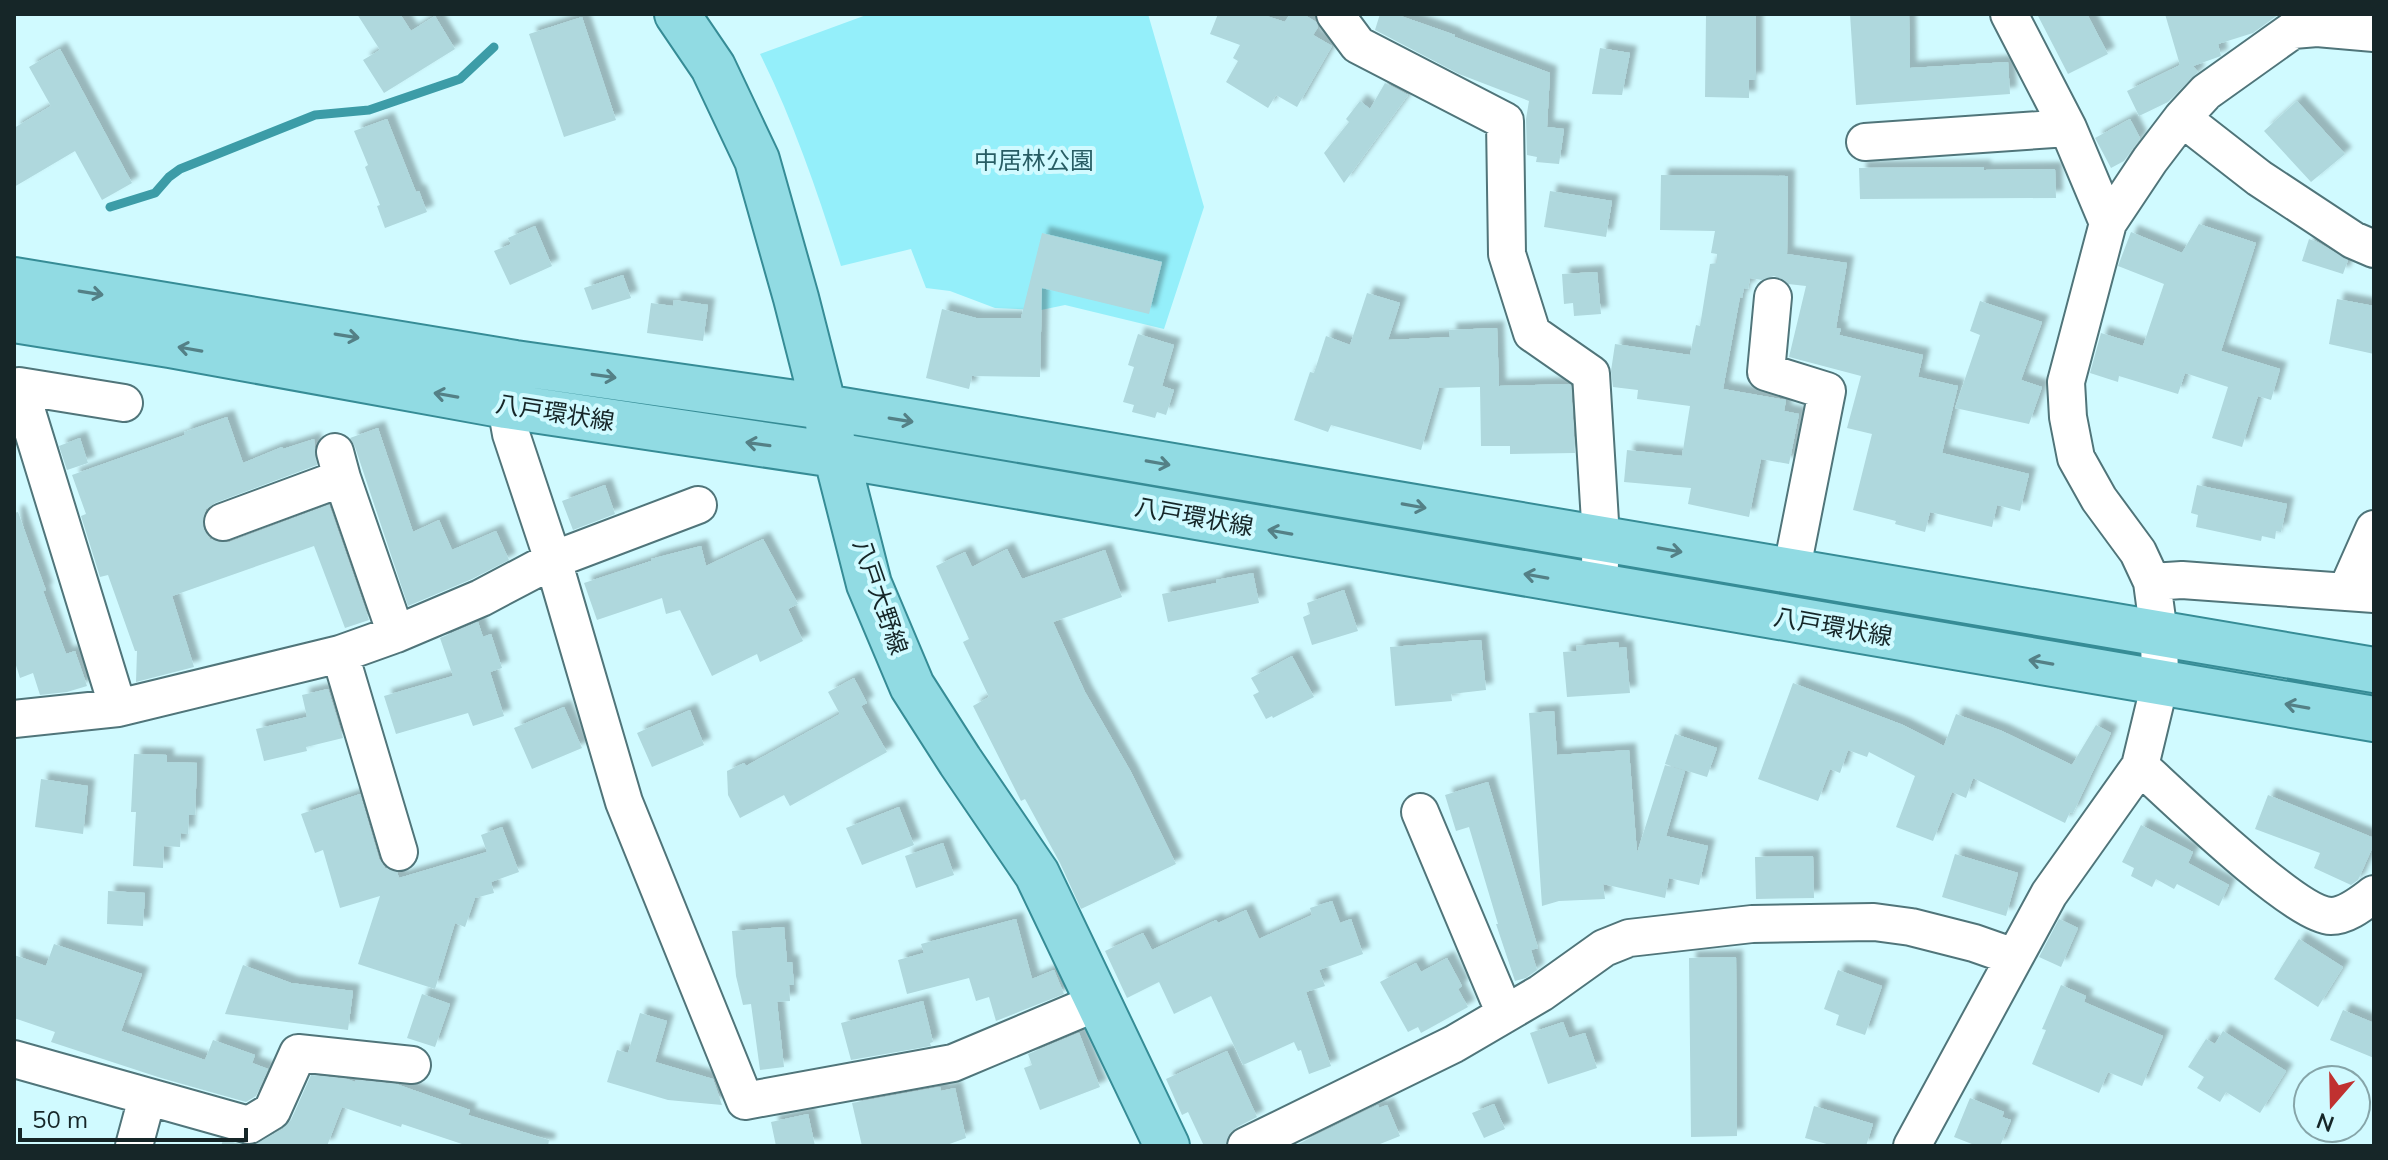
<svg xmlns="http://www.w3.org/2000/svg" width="2388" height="1160" viewBox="0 0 2388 1160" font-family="Mulish,'Noto Sans JP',sans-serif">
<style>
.green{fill:#94effa}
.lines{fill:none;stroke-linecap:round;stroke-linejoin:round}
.stream{stroke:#3c9ca7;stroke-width:9}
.building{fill:#afd8dd;filter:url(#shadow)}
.street-casing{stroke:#50757a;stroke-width:40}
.primary-casing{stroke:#368c96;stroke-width:48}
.street{stroke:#fff;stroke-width:36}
.primary{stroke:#91dbe3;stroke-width:44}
.oneway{stroke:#548086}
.labels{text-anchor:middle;stroke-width:8;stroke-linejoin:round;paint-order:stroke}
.park-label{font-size:24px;fill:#285d64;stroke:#d0faff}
.street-label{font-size:24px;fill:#162628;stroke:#d0faff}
</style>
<defs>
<filter id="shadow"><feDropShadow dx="7" dy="-7" stdDeviation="2" flood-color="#0004"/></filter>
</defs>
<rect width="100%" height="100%" fill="#d0faff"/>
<path class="green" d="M869,14h279l56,193 -40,122 -99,-24 -24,5 -46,-2 -45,-17 -24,-3 -15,-39 -70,17c-23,-72 -47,-144 -81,-212z"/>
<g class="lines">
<path class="stream" d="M110,207l45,-14 14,-16 11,-8 135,-54 54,-5 91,-31 34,-32"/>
</g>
<path class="building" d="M357,14h43l11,17 24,-15 20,33 -71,44 -21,-33 17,-10z
M1218,14h42l25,8 5,-8h13l13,8 2,5 -5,8 19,11 -35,61 -21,-12 -8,13 -42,-26 12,-21 -5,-3 7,-13 -30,-11z
M1380,14h15l60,21v2l95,36 -3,54 17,2 -5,35 -23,-2 1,-5 -10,-2 -1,-36 3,-18 -70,-27 -84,-44z
M1706,14h50v66h-7v18l-44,-1z
M1850,14h59l1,54 98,-6 2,32 -154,11z
M2037,14h50l21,40 -40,20z
M2165,14h114l-26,19 -35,11 3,12 -28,10 5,6 -30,30 -29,14 -12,-25 53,-26z
M582,17l34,103 -52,17 -35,-103z
M1600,48l30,5 -8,42 -30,-1z
M60,49l72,134 -30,17 -27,-49 -61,36v-59l37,-22 -22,-39z
M1385,83l23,12 -64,88 -20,-30 25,-31 -3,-3 14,-18 10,8z
M2297,101l48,53 -34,28 -47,-51z
M387,119l29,73 3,-1 8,21 -42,16 -8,-22 3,-1 -15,-38 3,-2 -14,-34z
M2130,119l10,19 -16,23 -13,7 -16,-30z
M1984,167v3l71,-1 1,29 -196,1 -1,-31z
M1661,175l127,1 -1,78 60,9 -11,65 5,1 -2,6 84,20 -5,22 40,9 -16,67 87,21 -9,37 -23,-6 -5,22 -62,-15 -5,20 -30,-8 1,-3 -43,-11 19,-76 -25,-6 14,-52 -72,-19 17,-71 -18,-2 -4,-4 -10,-4 -12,4 -12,-2 -2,11 -4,-1 -2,10 -2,-1 -17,92 63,11 -2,11 15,3 -10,50 -28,-5 -12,58 -61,-13 3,-16 -67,-6 3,-32 55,6 8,-50 -53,-7 1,-9 -25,-3 -2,-16 4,-27 75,11 6,-30 4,1 10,-62 7,-1v-9l-6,-1 4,-22 -55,-1z
M1550,191l62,10 -6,36 -62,-10z
M2199,224l57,19 -35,108 59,18 -9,31 -13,-4 -16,51 -30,-9 16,-51 -43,-14 -7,21 -59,-18 -1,6 -28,-9 11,-40 42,13 21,-62 -46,-18 13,-34 51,21z
M535,226l17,40 -42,19 -16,-34 17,-7 -3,-6z
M1042,233l120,29 -13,52 -107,-26 -2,89 -68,-1 -3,13 -43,-11 16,-69 34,9h45z
M2309,239l8,3 31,18 -5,14 -41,-13z
M1597,272l4,42 -27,2 -1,-13 -9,1 -2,-30z
M623,275l8,23 -39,12 -8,-22z
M1367,293l33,10 -12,37 62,-3 -1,-7 48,-2 2,58 69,-2 3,1 4,68 -65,1v-8h-29l-1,-59 -41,1 -18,62 -90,-25 -3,7 -34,-12 16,-48 4,1 12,-37 24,9z
M2337,299l37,7v48l-45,-10z
M674,300l34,5 -5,36 -56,-8 4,-30 22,3z
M1980,301l62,21 -21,58 21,7 -13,37 -74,-16 25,-73 -10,-4z
M1138,334l36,11 -12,41 12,4 -8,25 -9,-3 -2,6 -23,-6 2,-7 -11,-3 11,-35 -6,-2z
M227,417l16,46 39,-16 1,2 31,-10 3,26 -102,38 -9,6 -3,9 1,12 6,9 9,3h11l99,-37 40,115 -24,8 -31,-82 -142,50 22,71 -58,15 1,-31h-2l-27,-76 -8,2 -19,-61 5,-2 -14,-39 113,-40 -1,-3z
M378,428l35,104 26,-12 13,30 44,-19 13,29 -37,19 -64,27 -53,-159 -5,-9z
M80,438l8,25 -21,7 -8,-24z
M605,485l10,29 -42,16 -11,-29z
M2197,485l90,19 -6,28 -5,-1 -1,8 -13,-3 -1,5 -65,-14 2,-12 -7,-2z
M18,512l26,73 2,5 -3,1 23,63 9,-3 12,35 -20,6 -27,3 -7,-22 -13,5 -6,-19v-146z
M763,539l35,65 -10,5 15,32 -43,21 -3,-8 -45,22 -32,-66 -14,4 -4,-16 -65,22 -13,-37 67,-22v-2l50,-13 5,20z
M1007,549l15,30 83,-29 17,47 -69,25 32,70 46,80 45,92 -95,45 -21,-46 -35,-64 -4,2 -48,-95 16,-9 -26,-55 6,-3 -33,-73 29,-14 7,15z
M1253,573l6,30 -91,19 -6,-28 54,-11v-3z
M1344,590l14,41 -46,14 -9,-28 7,-3 -3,-11z
M478,622l5,15 8,-3 11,34 -12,4 14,44 -31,10 -5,-13 -72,21 -12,-38 69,-20 -13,-38z
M1481,640l5,50 -35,4 1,7 -57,5 -5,-59z
M1618,642l1,6 7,-1 4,46 -63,4 -4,-45 14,-1 -1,-5z
M1292,656l22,41 -41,21 -1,-2 -6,3 -13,-24 6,-3 -8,-14z
M854,678l13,25 -6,3 26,46 -97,54 -6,-11 -44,23 -12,-23 -1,-24 17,-8 2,3 94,-52 -12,-22z
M1793,683l110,42 41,21 12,-32 46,17 70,34 24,-40 15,8 -38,80 -3,-1 -5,11 -92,-45 -7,20 -14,-6 -19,49 -37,-14 19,-51 -46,-24 -2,5 -19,-7 -8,23 -10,-4 -12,32 -60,-22z
M328,689l15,49 -37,9 1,4 -43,10 -8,-32 51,-12 -5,-22z
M564,707l18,41 -50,21 -18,-41z
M690,710l14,35 -52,22 -15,-34z
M1554,711l3,44 72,-5 8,103 28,-88 20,6 -19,65 42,10 -9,39 -30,-7 -4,20 -62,-14 2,15 -46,2 -17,5 -13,-193z
M1675,734l42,14 -10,29 -42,-13z
M134,754l33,1v7l30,1 -2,52h-6l-1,19 -7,-1 -1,14 -16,-1 -1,22 -30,-2 3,-54h-5z
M41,779l47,7 -5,48 -48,-7z
M1488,782l50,166 -7,2 6,20 -11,8 -11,3 -19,-57h2l-29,-97 -13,4 -11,-36z
M360,794l19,65 6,9 12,4 2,6 88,-26 -6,-17 21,-8 17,45 -28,10 3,11 -19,5 -10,29 -10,-4 -20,66 -77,-25 22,-68 -40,12 -17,-58 -8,3 -14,-39z
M2268,795l106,43v6l-16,36 -7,5 -37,-17 6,-15 -65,-24z
M899,807l15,38 -52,20 -16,-37z
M2141,825l52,27 -5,11 41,22 -10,21 -42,-22 -3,5 -18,-10 -4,8 -21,-11 3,-8 -12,-6z
M943,843l11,32 -38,13 -11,-32z
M1955,854l63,19 -12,43 -64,-19z
M1813,856l1,42 -58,1 -1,-42z
M108,891l37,2 -2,33 -36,-2z
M1332,901l8,22 11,-4 12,35 -44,16 6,16 -19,6 25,74 -22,8 -8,-24 -3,1 -4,-9 -51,23 -32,-69 -37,18 -15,-32 -32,16 -22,-47 38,-18 9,17 64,-30 2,3 28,-13 13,29 53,-24 -2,-7z
M1016,919l16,60 22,-9 10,24 -68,27 -7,-24 -13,4 -7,-23 -62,16 -9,-34 26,-7 -3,-9z
M2059,919l19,9 -17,39 -22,-10z
M784,927l3,35h5l2,23h-5l1,16 -13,1 7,65 -24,3 -9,-66 -8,1 -7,-29 -4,-45z
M2299,939l44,28 -25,40 -44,-28z
M54,944l88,30 -21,57 84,29 8,-20 42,15 -3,8 16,6 -12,27 -10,6 -85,-24 -110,-36 4,-10 -41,-14v-63l32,11z
M1736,957l1,179 -46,1 -2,-179z
M1447,958l15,28 -4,3 10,18 -47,26 -3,-6 -10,5 -28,-50 36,-19 5,9z
M243,965l48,18 62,8 -5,39 -123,-16z
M1838,970l44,16 -17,49 -29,-10 3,-10 -15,-6z
M2061,985l25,11 -2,6 79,34 -21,50 -34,-14 -9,21 -67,-29 14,-34 -4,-1z
M422,994l28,10 -15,43 -28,-9z
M923,1001l10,41 -3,1 1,3 -80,14 -10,-37z
M2343,1010l31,13v35l-44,-18z
M640,1013l27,8 -12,41 58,17 9,26 -54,-5 -61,-18 10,-32 11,3z
M1563,1022l6,16 16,-5 12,35 -49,16 -18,-51z
M2223,1031l63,40 -26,42 -34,-21 -6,10 -23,-14 7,-11 -16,-10 18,-28 9,5z
M1079,1033l21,54 -60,23 -16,-42 8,-3 -4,-11z
M1227,1051l30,66 -20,10 -8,7 -4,12h-21l-16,-34 -6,3 -16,-36z
M311,1075l36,4 8,3 1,-2 40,4 74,26 -2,5 81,25 -1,6h-80l-66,-22 -1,3 -59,-20 -15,39h-106l2,-6 29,6 31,-17 8,-9z
M940,1087l1,4 14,-3 11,50 -22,8h-82l-10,-43z
M1970,1098l34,14 -2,5 9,3 -11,26h-23l-23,-9z
M1494,1104l11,25 -21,9 -12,-25z
M1378,1105l1,3 8,-3 13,31 -25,10h-81z
M1814,1106l59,18 -7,22h-32l-29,-8z
M808,1114l7,32h-39l-5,-24z"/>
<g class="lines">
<g class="street-casing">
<path id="street" d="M1335,14l23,31 147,76 2,133 25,79 59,41 10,164 -2,49
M2182,118l77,60 94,62 21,9
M1865,142l203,-14
M2108,223l42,-63 32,-42 24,-26 87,-62 24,-2 57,5
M1773,297l-7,75 61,19 -36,182
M506,406l5,28 42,126 71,242 121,299 208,-38 145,-61
M335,452l7,26 54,156
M223,522l119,-44
M2152,582l30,-2 192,14
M2346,592l28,-63
M340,654l59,198
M118,708l-99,-322 105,17
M14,719l104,-11 222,-54 56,-20 85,-36 72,-38 145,-55
M2140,766c32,29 155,149 191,150 16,0 31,-13 43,-22
M1420,812l85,202
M14,1059l235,66 23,-14 26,-58 114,12
M134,1146l13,-48
M1246,1146l208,-102 87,-51 63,-45 25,-10 123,-14 122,-2 37,5 63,16 40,14
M1912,1146l137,-252 91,-128 20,-83 -1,-49 -7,-52 -14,-30 -39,-53 -23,-41 -8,-41 -2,-35 42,-159 -40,-95 -59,-114"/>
</g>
<g class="primary-casing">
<path id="primary" d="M677,14l36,53 44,93 39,138 73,286 43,102 48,75 77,113 130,272
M14,280l501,83 309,44 102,17 1448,246
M14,320l156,25 336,61 329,49 1539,264"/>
</g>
<use href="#street" class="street"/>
<use href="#primary" class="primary"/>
</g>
<defs><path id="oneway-shaft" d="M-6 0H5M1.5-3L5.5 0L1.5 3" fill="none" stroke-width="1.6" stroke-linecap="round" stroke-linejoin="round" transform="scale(2)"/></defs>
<g class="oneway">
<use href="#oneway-shaft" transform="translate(91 293) rotate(9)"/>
<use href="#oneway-shaft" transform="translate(347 336) rotate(9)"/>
<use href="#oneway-shaft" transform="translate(190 349) rotate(-170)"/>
<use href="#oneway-shaft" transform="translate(604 376) rotate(8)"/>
<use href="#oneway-shaft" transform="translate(446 395) rotate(-170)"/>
<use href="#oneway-shaft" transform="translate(901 420) rotate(9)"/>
<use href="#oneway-shaft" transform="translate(758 444) rotate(-172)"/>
<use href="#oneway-shaft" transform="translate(1158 463) rotate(10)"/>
<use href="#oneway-shaft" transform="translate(1414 506) rotate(10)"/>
<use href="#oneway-shaft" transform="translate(1280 532) rotate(-170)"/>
<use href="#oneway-shaft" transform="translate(1670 550) rotate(10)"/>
<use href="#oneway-shaft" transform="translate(1536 576) rotate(-170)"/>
<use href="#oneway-shaft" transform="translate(2041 662) rotate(-170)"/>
<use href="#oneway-shaft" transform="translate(2297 706) rotate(-170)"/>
</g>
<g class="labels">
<g class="park-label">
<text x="1034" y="169">中居林公園</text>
</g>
<g class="street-label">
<text transform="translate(555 413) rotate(9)" y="8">八戸環状線</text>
<text transform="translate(1194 517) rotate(10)" y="8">八戸環状線</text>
<text transform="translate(880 597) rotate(71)" y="8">八戸大野線</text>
<text transform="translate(1833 627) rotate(10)" y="8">八戸環状線</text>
</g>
</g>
<rect width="2388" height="1160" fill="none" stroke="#162628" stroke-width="32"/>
<g transform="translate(2332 1104) rotate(200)"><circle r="38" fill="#d0faff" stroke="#86a5a9" stroke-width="2"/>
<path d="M0-6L14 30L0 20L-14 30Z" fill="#c03130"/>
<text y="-12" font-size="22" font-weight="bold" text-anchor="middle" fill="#162628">N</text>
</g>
<path d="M20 1128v12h226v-12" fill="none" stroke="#162628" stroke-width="4"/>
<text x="32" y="1128" font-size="24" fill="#162628" stroke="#d0faff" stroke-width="6" paint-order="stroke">50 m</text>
</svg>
